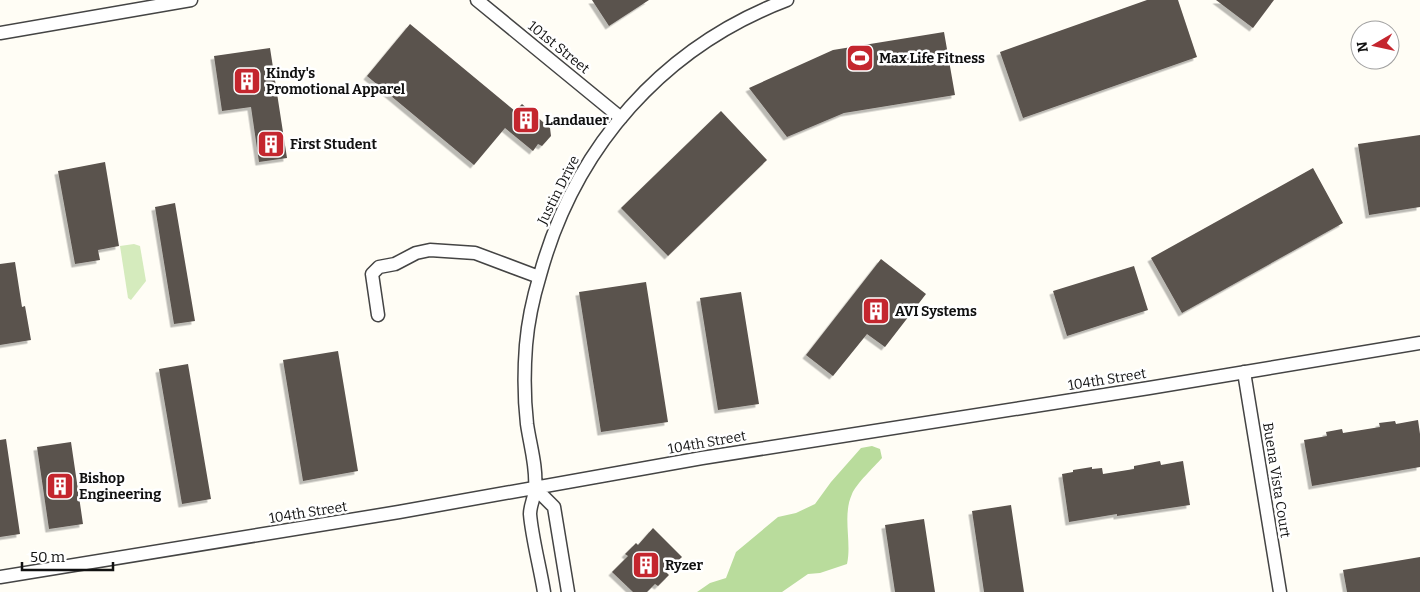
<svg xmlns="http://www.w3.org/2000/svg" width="1420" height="592" viewBox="0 0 1420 592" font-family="Bitter,serif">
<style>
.green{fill:#d5ebbd}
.forest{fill:#b9dc9c}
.building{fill:#5a524d;filter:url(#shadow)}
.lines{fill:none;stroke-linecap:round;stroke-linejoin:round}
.minor-casing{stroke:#444;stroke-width:15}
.minor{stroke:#fff;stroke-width:12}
.labels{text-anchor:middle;stroke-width:5;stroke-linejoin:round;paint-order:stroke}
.street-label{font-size:14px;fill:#111;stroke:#fff}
.poi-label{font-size:14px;font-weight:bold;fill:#111;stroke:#fff;text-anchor:start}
</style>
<defs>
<filter id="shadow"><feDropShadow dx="-3.5" dy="3.5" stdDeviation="0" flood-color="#0004"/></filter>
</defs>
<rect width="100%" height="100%" fill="#fffdf5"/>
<path class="green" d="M134,244l6,2 6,35 -15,19 -3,-2 -8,-52z"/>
<path class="forest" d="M872,446l8,3 2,9c-8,9 -26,26 -30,36 -10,22 0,48 -5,70l-27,9 -12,1 -26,18h-85l13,-9 16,-5 10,-26 42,-35 18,-4 19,-9 16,-22 30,-34z"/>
<path class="building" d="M592,0h57l-40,26z
M1147,0h31l19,57 -174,61 -23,-66z
M1216,0h58l-21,28z
M410,24l105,87 7,-7 28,24 1,8 -9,10 -4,-2 -5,7 -28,-23 -31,37 -107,-89z
M944,32l11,63 -111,18 -57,24 -38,-49 84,-38z
M270,48l17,110 -28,4 -8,-55 -29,4 -8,-55z
M721,111l46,49 -99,96 -47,-48z
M1420,135v72l-51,8 -11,-71z
M105,162l14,84 -21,4 2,10 -25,4 -17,-93z
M1313,168l30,55 -161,90 -31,-55z
M175,203l20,118 -21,3 -19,-117z
M881,259l45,35 -41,53 -18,-13 -34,42 -27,-21z
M15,262l7,45 3,-1 6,34 -31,5v-81z
M1134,266l14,44 -81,26 -14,-45z
M646,282l22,140 -67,10 -22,-140z
M741,292l18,112 -41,6 -18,-112z
M338,351l20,120 -55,10 -20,-121z
M188,364l23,135 -29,5 -23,-135z
M1418,420l2,14v33l-108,19 -8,-46 23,-4 -1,-4 16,-3 1,4 37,-6 -1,-4 16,-2 1,3z
M6,439l14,95 -20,3v-97z
M71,442l12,82 -34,5 -12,-82z
M1160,461l1,4 22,-4 7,44 -73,11v-2l-48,8 -7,-48 11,-2v-2l19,-3v2l10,-1 1,6 31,-5v-3z
M1011,505l13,87h-40l-12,-81z
M924,519l11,73h-40l-10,-67z
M653,528l29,29 -16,15 3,3 -11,11 -3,-2 -8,8h-14l-21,-20 16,-16 -3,-2 11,-11 2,2z
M1420,557v35h-73l-4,-22z"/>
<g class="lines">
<g class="minor-casing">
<path id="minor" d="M477,0l144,118
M0,33l191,-33
M378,315l-6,-41 7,-7 16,-3 21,-11 14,-3 45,3 64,24
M1244,372l36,220
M535,488l19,19 14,85
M0,577l399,-65 303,-54 447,-70 271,-45
M544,592c-4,-25 -12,-54 -14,-78 0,-9 5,-17 5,-26 2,-21 -5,-43 -8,-64 -3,-26 -3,-53 -1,-79 2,-24 7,-47 14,-70 35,-128 123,-228 247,-275"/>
</g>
<use href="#minor" class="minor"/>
</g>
<defs>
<g id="stadium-square" transform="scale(1.4375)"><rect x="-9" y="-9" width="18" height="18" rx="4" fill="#c4262e" stroke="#fff"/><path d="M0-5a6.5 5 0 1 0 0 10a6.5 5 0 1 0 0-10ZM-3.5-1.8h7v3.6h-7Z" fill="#fff"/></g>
<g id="building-square" transform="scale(1.4375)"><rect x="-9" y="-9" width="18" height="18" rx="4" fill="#c4262e" stroke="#fff"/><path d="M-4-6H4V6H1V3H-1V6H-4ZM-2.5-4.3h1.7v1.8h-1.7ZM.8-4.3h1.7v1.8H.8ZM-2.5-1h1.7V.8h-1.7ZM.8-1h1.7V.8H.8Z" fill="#fff"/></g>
</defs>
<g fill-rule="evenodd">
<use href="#stadium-square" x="860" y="58"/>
<use href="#building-square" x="247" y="81"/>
<use href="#building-square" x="526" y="120"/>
<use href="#building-square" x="271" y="144"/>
<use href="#building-square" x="876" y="311"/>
<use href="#building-square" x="60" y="486"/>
<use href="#building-square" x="646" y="565"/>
</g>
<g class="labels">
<g class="street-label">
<text transform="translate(559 47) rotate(39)" y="5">101st Street</text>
<text transform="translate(558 190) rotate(-63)" y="5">Justin Drive</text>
<text transform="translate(1107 379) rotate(-9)" y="5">104th Street</text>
<text transform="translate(707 442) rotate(-10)" y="5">104th Street</text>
<text transform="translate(1277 480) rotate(81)" y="5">Buena Vista Court</text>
<text transform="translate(308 512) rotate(-9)" y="5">104th Street</text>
</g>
<g class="poi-label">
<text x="879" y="63">Max Life Fitness</text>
<text x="266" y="78">Kindy's<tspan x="266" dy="16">Promotional Apparel</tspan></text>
<text x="545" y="125">Landauer</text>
<text x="290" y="149">First Student</text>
<text x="895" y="316">AVI Systems</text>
<text x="79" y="483">Bishop<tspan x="79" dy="16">Engineering</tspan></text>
<text x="665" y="570">Ryzer</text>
</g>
</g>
<g transform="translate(1375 45) rotate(261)"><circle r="24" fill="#ffffff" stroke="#a0a0a0"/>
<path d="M0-4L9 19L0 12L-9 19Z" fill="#c4262e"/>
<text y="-8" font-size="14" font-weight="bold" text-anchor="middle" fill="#111111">N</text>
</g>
<path d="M22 562v8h91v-8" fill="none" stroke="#111111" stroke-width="2.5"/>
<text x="30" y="562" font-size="15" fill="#111111" stroke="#ffffff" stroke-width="4" paint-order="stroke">50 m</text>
</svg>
